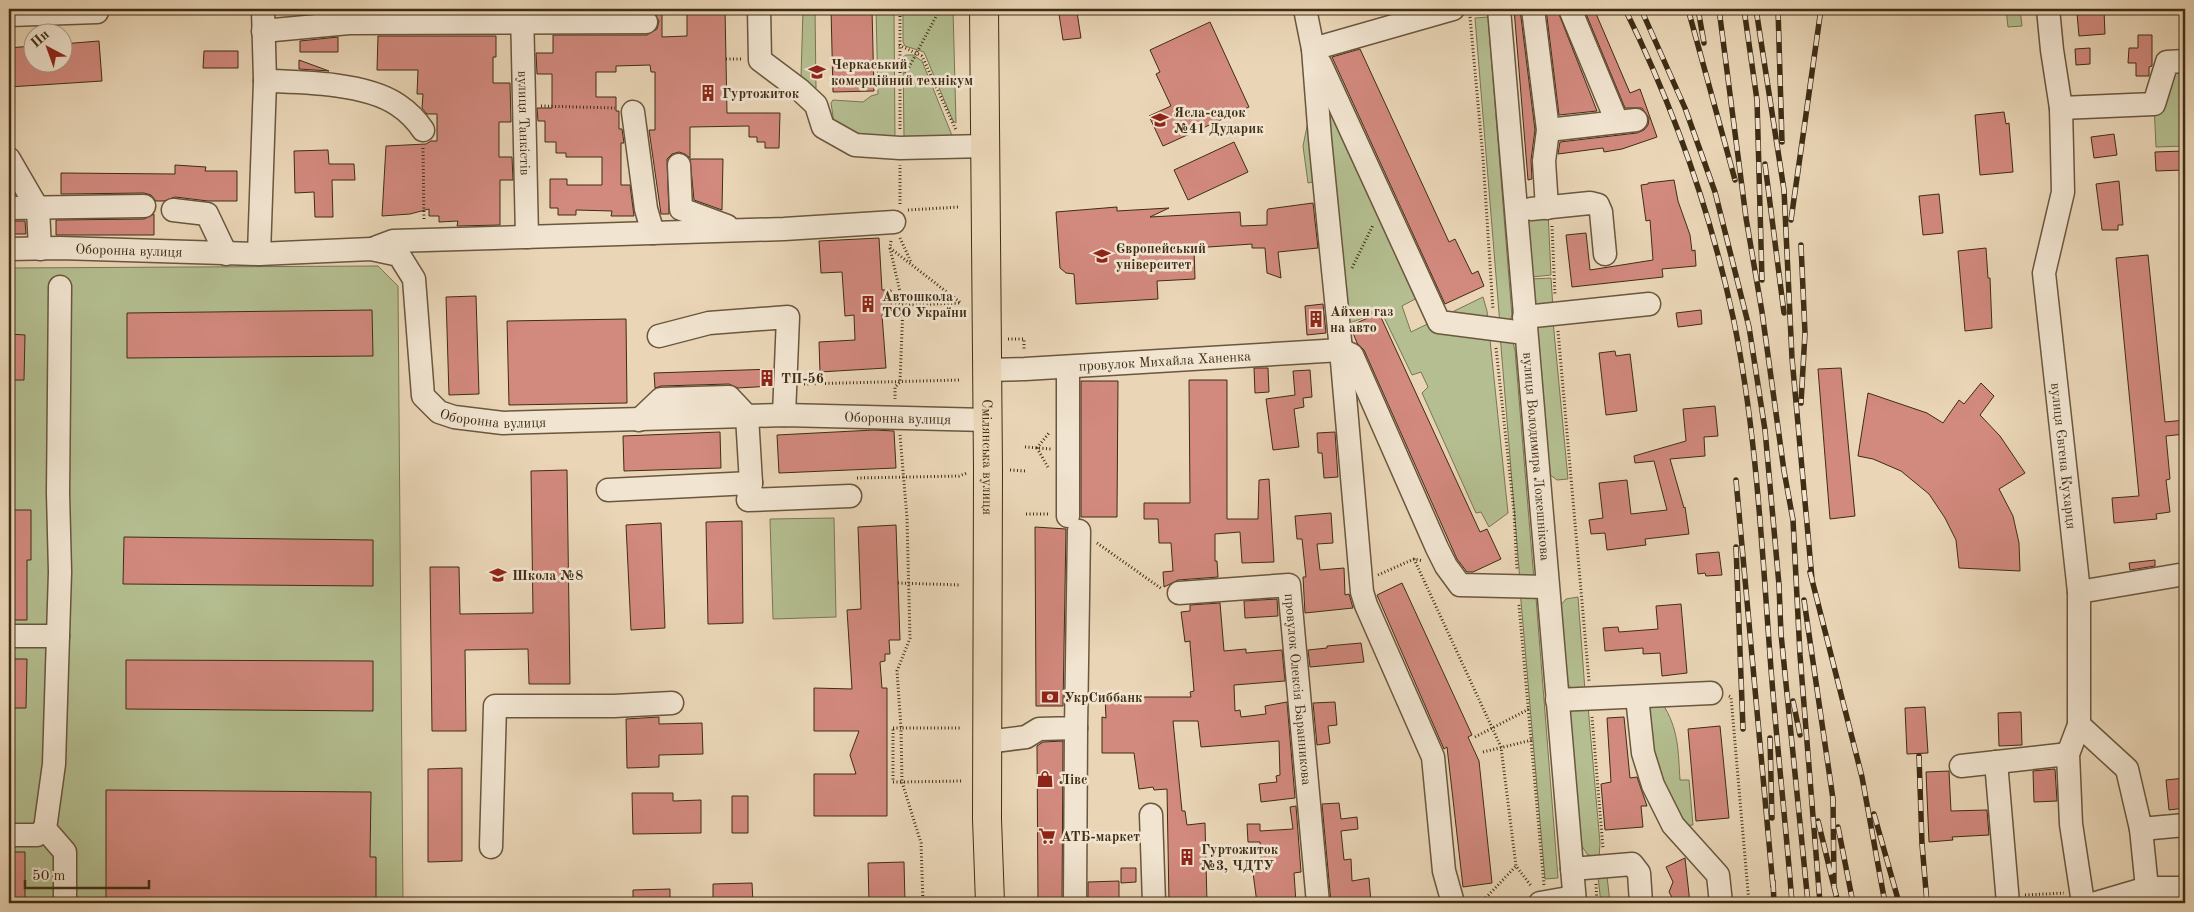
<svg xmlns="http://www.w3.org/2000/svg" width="2194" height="912" viewBox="0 0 2194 912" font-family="'Old Standard TT',serif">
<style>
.green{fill:#b4be90;stroke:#7a7652}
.building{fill:#d2897e;stroke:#3f2d14}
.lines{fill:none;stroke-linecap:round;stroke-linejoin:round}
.minor-casing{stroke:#6a573d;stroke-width:25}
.major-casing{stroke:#3f2d14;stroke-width:30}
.path{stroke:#3f2d14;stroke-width:3;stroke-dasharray:1 2.5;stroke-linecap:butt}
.minor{stroke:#f1e4d0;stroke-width:22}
.major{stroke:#ead6b7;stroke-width:28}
.rail-casing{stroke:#3f2d14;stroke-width:5.5}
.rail{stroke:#f1e4d0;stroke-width:4;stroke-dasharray:11;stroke-linecap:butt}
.labels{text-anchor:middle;stroke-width:5;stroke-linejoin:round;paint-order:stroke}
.poi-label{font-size:14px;font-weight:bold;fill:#3f2d14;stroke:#f1e4d0;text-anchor:start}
.street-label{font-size:14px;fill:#3f2d14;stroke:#f1e4d0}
</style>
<rect width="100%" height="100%" fill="#ead6b7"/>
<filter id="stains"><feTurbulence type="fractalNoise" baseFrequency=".004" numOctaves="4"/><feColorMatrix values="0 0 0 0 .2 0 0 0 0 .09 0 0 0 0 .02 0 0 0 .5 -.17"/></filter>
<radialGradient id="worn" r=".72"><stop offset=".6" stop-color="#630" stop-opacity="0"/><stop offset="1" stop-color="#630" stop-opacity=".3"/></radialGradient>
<path class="green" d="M803,9h12l1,79 -6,1 -7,-7 -2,-5z
M876,9h17l1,4 1,128 -39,-2 -22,-16 -3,-20 2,-3 30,2 8,-6 7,-2z
M903,9h50l3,114 -3,-2 -29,-69 -19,-6 -2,-4z
M2006,9h14l2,17 -14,1z
M1488,17l24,299 -2,4 -10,5 -25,-307z
M906,55h7l9,6 31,77 -49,-1 -1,-80z
M2185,61v85l-29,1 -2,-43 13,-42z
M1318,73l101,224 -17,9 9,26 72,-35 4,14 21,202 -19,14 -8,-15 -5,1 -54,-120 6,-6 -7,-15 -9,3 -31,-64 -31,12 -9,-29 -14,-115 -19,4 -5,-37z
M1548,212l3,63 -19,2 -4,-57z
M378,266l20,20 5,617h-394v-635z
M1551,278l2,30 -18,-3 -3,-26z
M1553,321l15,158 -11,1 -8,-6 -12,-145 2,-3z
M1500,334l13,9 2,7 19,230 -14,1z
M834,518l2,99 -63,2 -3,-100z
M1520,590l16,8 22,280 -13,1z
M1578,597l7,94 -12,-2 -7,-6 -5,-78 5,-6z
M1662,703c17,26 16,48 18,77h9l4,45 -14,1 -11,-18 -26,-104z
M1588,706l12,137 -1,16 -12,-5 -7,-11 -11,-128 4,-6z
M1607,876l3,27h-9l-3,-26z"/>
<path class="building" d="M378,9h118l-118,1z
M554,9h108v28l25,-1v-27h38l2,104h53l-1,35h-14v-6h-8v-5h-8v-11l-59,1v31l-5,-4 -6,-2 -7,2 -5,5 2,55h-8l-12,-84h6v-58h-4l-1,-7 -34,1v6h-20v25h20v14h3v18h3l2,14h-3v42h9l4,31h-23l1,-5 -36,-1v5h-18v-7h-8v-29h17v6h35v-28h-36v-4h-10v-11h-11v-21h-7l-1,-13h15v-34h-15l-1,-21h17v-18h94l10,-6 2,-8 -6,-10 -7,-2z
M831,9h41l2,82 -41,1z
M1514,9h6l15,121 -4,30 1,19 -4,1z
M1546,9h11l40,102 -38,4z
M1584,9h10l36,84 10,-4 17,48 -35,12 -18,3 -1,-4 -45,6 2,-12 77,-9 7,-3 4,-5 1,-7 -7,-10h-17z
M2104,11l1,23 -26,2 -2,-23z
M1077,12l4,26 -18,2 -4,-26z
M1210,22l39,85 -86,39 -14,-30 22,-10 -15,-32 4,-2 -10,-22z
M2138,35h14v31l-3,1v9h-13v-13h-8l1,-15h9z
M378,36h118v21h-3v26h17l1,39h-12v35h13l1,23h-13v45l-43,1 1,-5 -19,1v-6h-10v-7l-19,5 -28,2 4,-70 40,-2 5,-3h6v-27h-10l-5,-6 1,-14h-6l1,-24h-41z
M338,37v15h-38v-11z
M99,41l3,40 -93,6v-39l23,-2v16h30v-18z
M2090,48v16l-14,1 -1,-16z
M1360,49l89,193 6,-3 17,35 6,-3 6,15 -39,18 -113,-247z
M204,51h34v17h-35z
M299,60l30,11 -30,-2z
M2004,112l2,12 3,-1 4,49 -33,3 -5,-60z
M2114,134l3,21 -23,3 -3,-21z
M1234,142l14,30 -60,28 -14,-30z
M328,150l1,14h25l1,16h-23l1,37h-18l-1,-25 -19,1 -1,-42z
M2183,151v19l-27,1 -1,-19z
M690,159h33l-1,51 -28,-10z
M175,165l31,2 -1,4h32v30h-29l-33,-4 -11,4h-8l-5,-6 -7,-2 -83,1v-21l114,1z
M1674,180l4,21 12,34 2,16 3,-1 1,16 -34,3 1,8 -91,10 -6,-52 20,-2 4,37 63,-10 -3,-40 -4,1 -5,-36 7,-1v-1z
M2119,181l4,44h-5v5h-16l-6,-46z
M1939,194l4,39 -20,2 -4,-39z
M1313,203l5,45 -40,4 3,26 -14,-5 -2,-25h-13v-4l-58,4 1,31 -38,2 1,18 -82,5 -2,-30 -8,-1 -6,-5 -4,-56 61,-5v4l52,-3 -19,9 90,-5 1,14 26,-1v-14l1,-2z
M154,214v21h-98v-15l88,-1z
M9,221h16l1,13h-17z
M879,238l3,52h9l1,25h-10l4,53 -66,4 -1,-30 36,-2 -1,-25 -9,1 -3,-44 -21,1 -2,-32z
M1986,248l2,30h2l2,50 -27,3 -7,-80z
M2148,255l17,167 20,-2v14l-19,2 4,43 -4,1 4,32 -14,2 1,5 -43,4 -2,-25 27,-2 -23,-238z
M476,296l3,98 -30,1 -3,-98z
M1323,304l3,29 -19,2 -2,-29z
M372,310l1,46 -246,2v-45z
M1701,310l1,14 -24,3 -2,-14z
M1379,313l101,219 7,-3 14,30 -28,13h-6l-10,-13 -93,-209 -7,-7 -4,-10 -1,-8z
M626,319l1,84 -118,2 -2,-84z
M9,334l16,1 -1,45h-15z
M1615,351l1,5 14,-2 7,57 -31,4 -7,-62z
M1254,368h14l1,24 -14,1z
M1841,368l14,148 -25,3 -12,-150z
M773,369l-1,17 -34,2 -9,-4 -68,2 -6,2 -1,-15z
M1310,370l2,27 -9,1 1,9 -10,2 5,38 -26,3 -7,-51 29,-4 -2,-24z
M1189,380h38v139h31l1,-39 10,-1 5,83 -32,1 -2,-31 -25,2v27h2l1,16 -40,3 -14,7 -1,-15 10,-1 -2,-28h-12l-1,-24h-14v-16h46z
M1081,381h37l-1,136h-36z
M1981,383l13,13 -14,19 20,21 25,37 -26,16 14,27 6,27 1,28 -61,-3 -3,-28 -11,-22 -16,-24 -28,-23 -28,-12 -15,-3 10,-63 59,20 16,10 16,-23 5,4z
M1715,406l3,30 -14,1 1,19 -35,3 14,49 1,-1 4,27 -44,5 1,6 -39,5 -2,-17 -14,1 -2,-14 14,-2 -4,-35 28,-3 4,34 36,-4 -13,-49 -19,2 -1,-7 52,-15 -3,-32z
M874,430l20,1 2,37 -117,5 -2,-38z
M720,432l1,36 -97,3 -1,-35z
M1335,432l3,45 -14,1 -2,-25h-4l-1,-20z
M567,470l3,214h-41l-1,-35 -63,1 1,81h-34l-2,-164h29l1,47 73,-1 -2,-142z
M9,510h22v50h-4v60h-18z
M1331,513l2,30 -16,1 3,26 24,-2 1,27 4,-1 4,14 -48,5 -2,-36h3l-4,-38h-5l-2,-23z
M742,521l1,102 -35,1 -2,-102z
M661,523l4,105 -34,2 -5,-105z
M896,525l4,115h-11l1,14h-5v7l-5,1 2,26h5v128h-73v-42h42l-6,-19 9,-24h-45v-43l38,1 -5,-79 14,-1 -3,-82z
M1035,527l31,2 -3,177h-27z
M124,537l249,3v46l-250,-2z
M1719,552l3,23 -16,1 -1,-3 -7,1 -2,-20z
M2155,560v6l-25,4 -1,-7z
M1402,583l70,152 -4,2 11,24 13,122 -29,4 -16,-140 -3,2 -67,-154z
M1277,599l1,17 -33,2 -1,-17z
M1220,603l4,48 22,-2v4l36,-3 3,31 -51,4 1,26 5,-1 1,7 25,-3 -1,-8 22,-4 8,96 -34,4 -2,-18 18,-2 -1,-6 4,-1 -1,-34 -78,6 -3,-26h-25l9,90h3l2,14 18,-2 2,80h-38l-2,-114 -13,1 -1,-3 -14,2 -5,-36h-32v-36l4,1 -1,-21h86l-1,-5 4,-1 -4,-47v-3l-5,1 -4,-30 9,-1v-6z
M1681,604l6,69 -25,3 -2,-23 -17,1v-6l-38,3 -2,-23 15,-1 1,5 39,-3 -2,-23z
M1361,643l3,19 -54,5 -2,-17 19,-2v-2z
M9,659h18l-1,49h-17z
M126,660l247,1v50l-247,-2z
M1335,702l2,23 -9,1 2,17 -13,2 -4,-42z
M1925,707l3,46 -21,1 -2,-46z
M2021,712l1,33 -23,1 -1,-33z
M659,717v7l43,-1 1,31 -44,1v12l-32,1 -1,-49z
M1624,717l6,61 7,-1 10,29h-6l2,21 -38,3 -4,-46 10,-2 -4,-64z
M1720,726l9,92 -33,3 -8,-92z
M1063,741l-1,162h-24l-1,-157 6,-4z
M462,768v93l-34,1v-93z
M2055,769l2,32 -23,1 -1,-31z
M1949,771l2,40 36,-1 2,25 -37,2 1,3 -24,2 -3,-70z
M2185,778v30l-16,2 -3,-30z
M106,790l265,2 -1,65h6v44l-270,1z
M632,793h41v8l28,-1v33l-68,1z
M732,796h16v37h-16z
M1339,803l2,16 16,-2 1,12 -17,2 3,29 7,-1 1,22 17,-3 2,25h-40l-9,-99z
M1296,806l5,66 -7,1 2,30h-39l-4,-30 9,-1 -2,-30h-12l-1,-18h13v7l33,-2 -3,-22z
M9,852h16v49h-16z
M1685,858l5,45h-15l-6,-11 4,-10 -7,-15z
M904,862l1,41h-36l-1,-40z
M1121,868h15v14l-15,1z
M1119,881v22h-31v-21z
M752,883l1,20h-40v-19z
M670,889v14h-37v-13z"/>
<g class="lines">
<g class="minor-casing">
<g id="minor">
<path id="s1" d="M522,9l5,228"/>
<path d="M759,9l1,51 40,30 16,15 7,22 32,18 45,3 86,-2"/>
<path d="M1305,9l8,40 7,90 21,211 21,242 4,13 67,152 11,114 9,32"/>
<path id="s2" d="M1499,9l76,894"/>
<path d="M1533,9l15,121 -4,31 3,47"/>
<path d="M1570,9l47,113"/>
<path id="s3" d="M2048,9l4,41 9,58 2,84 -19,81 35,319v133l-11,29 3,70 12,79"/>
<path d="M9,15l88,-3"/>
<path d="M263,31l86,-8 297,-1"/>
<path d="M1313,49l140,-40"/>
<path d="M1320,63l119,259 86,11"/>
<path d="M265,81c38,1 101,2 133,24 9,6 19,16 25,25"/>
<path d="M2061,108l93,-4 13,-42 18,-1"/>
<path d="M633,112l13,97 7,24"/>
<path d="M1548,130l88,-10"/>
<path d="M9,159l29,50 2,40"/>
<path d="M679,165l2,44 46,17"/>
<path d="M9,208l135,-2"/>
<path d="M1531,209l59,-6 8,2 3,7 4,42"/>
<path d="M173,210l34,4 19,40"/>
<path d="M377,247l16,-6 391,-12 110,-7"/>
<path id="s4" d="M9,249l51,-1 199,6 112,-5 28,6 15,24 9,117 16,16 15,5 49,6 281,-8 203,5"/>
<path d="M259,254l6,-173 -2,-72"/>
<path d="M60,287l-2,206 2,79 -6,192 -9,65 20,23v51"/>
<path d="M1524,317l125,-13"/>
<path d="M659,336l50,-13 79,-6 -4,98"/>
<path id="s5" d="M987,370l38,-1 316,-19 11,5 85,193 9,18 14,19 87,2"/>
<path d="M639,420l22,-21 68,-2 18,19 4,67 -3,17 102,-4"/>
<path d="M608,490l143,-7"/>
<path d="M1068,516v-149"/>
<path d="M2079,592l106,-18"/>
<path id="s6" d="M1179,593l110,-8 29,318"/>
<path d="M9,636h49"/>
<path d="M1637,697l6,56 10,32 20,40 45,50 3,28"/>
<path d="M1557,700l154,-7"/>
<path d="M2079,725l48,44 14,60 44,-4"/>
<path d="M987,742l39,-5 13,-8 37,-1 3,-197"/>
<path d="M1996,762l12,141"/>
<path d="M1961,766l107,-12"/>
<path d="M1151,815l3,88"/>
<path d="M2141,829l6,59"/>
<path d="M9,835h28l8,-6"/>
<path d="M491,847l4,-141h119l58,-3"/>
<path d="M1572,869l60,-5 7,9 2,30"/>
<path d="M1075,903l1,-175"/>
<path d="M1540,903l34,-6"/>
<path d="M2096,903l51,-15h38"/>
</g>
</g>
<g class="major-casing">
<g id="major">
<path id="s7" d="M984,9l4,461 -1,349 3,84"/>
</g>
</g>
<path class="path" d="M1470,17l13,141 10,152
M899,45l23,11 34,74
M726,59h17
M899,86l41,-77
M541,106l74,2
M900,129v-120
M423,148l1,73
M900,204v-39
M908,210l51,-3
M1552,226l3,69
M900,238l11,24
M891,241l-1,7 13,57 -3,77 -5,5v12
M890,248l71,55
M1352,268l21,-43
M892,302l11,3 57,-2
M1558,331l31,350
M1008,339h16v12
M1496,348l18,164 3,57
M804,384l156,-4
M900,435l7,83 3,120 -13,33 4,57h61
M1025,447l26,2
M1037,448l12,21
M1037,448l12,-15
M1010,470l16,1
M857,478l102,-2 8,-3
M1026,514h23
M1097,543l65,46
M1414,559l87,188 15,119 16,21
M1378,575l36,-16 9,2
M898,583l63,2
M1519,605l25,280
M1729,696l2,1 18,206
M1592,717l11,131
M893,728h8l1,54h-9z
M1475,737l54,-28
M1483,752l49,-12
M1596,884l1,19
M2025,895l39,-2
M923,903l-2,-60 -19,-61 61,-1
M1481,903l35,-37"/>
<use href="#minor" class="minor"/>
<use href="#major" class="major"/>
<g class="rail-casing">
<path id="rail" d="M1625,9c48,97 85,201 108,308 24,116 29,234 38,352 6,78 15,156 21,234
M1641,9l44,99 30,84 34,135 16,103 14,155 2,49 27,269
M1688,9l47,171
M1698,9l6,34
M1719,9l27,209 16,94 22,159 9,49 7,135 20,248
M1744,9l13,91 5,180
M1756,9l28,181 8,168 20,221
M1778,9l4,133
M1765,164l19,149
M1791,220l30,-211
M1801,245l4,88 -4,70
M1736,480l37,407
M1736,547l7,182
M1810,572l52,205 23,126
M1804,600l29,199 1,86
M1793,701l7,34
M1770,738l2,80
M1919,756l3,88 5,59
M1874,814l25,89
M1818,821l20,82
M1838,827l15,76
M1773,881l1,22"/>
</g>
<use href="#rail" class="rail"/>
</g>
<defs>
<g id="university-bare" transform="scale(1.35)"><path d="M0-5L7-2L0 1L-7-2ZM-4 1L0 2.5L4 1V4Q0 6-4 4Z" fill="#8f2418" stroke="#f1e4d0" stroke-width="2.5" paint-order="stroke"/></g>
<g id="building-bare" transform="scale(1.35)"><path d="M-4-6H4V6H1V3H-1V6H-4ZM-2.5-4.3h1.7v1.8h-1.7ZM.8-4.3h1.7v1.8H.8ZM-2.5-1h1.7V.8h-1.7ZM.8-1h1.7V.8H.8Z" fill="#8f2418" stroke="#f1e4d0" stroke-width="2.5" paint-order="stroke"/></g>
<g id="school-bare" transform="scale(1.35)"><path d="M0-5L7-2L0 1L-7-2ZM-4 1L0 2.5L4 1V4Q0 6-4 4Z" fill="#8f2418" stroke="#f1e4d0" stroke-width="2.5" paint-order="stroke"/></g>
<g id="bank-bare" transform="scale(1.35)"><path d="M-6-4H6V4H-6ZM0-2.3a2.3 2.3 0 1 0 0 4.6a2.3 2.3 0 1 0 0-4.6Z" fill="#8f2418" stroke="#f1e4d0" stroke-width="2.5" paint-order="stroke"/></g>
<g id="shop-bare" transform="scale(1.35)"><path d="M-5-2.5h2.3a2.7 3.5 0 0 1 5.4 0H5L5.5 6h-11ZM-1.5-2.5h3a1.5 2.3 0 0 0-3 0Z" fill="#8f2418" stroke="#f1e4d0" stroke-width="2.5" paint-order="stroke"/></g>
<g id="supermarket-bare" transform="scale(1.35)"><path d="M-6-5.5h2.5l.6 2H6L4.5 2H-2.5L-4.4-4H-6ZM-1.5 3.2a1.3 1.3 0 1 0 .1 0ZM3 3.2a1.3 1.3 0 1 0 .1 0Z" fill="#8f2418" stroke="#f1e4d0" stroke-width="2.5" paint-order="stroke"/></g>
</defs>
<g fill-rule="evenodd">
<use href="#university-bare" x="817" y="72"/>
<use href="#building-bare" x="708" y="93"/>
<use href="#school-bare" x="1160" y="120"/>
<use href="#university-bare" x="1102" y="256"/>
<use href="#building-bare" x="868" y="304"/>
<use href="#building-bare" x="1316" y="319"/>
<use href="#building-bare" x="767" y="378"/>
<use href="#school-bare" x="498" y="575"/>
<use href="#bank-bare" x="1050" y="697"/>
<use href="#shop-bare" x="1045" y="779"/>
<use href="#supermarket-bare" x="1047" y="836"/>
<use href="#building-bare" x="1187" y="857"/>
</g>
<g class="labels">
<g class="poi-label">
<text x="831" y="69">Черкаський<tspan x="831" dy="16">комерційний технікум</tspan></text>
<text x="722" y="98">Гуртожиток</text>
<text x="1174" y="117">Ясла-садок<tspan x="1174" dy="16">№41 Дударик</tspan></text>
<text x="1116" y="253">Європейський<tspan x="1116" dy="16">університет</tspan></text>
<text x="882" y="301">Автошкола<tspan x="882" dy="16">ТСО України</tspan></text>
<text x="1330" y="316">Айхен газ<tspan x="1330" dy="16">на авто</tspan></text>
<text x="781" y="383">ТП-56</text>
<text x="512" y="580">Школа №8</text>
<text x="1064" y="702">УкрСиббанк</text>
<text x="1059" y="784">Лівс</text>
<text x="1061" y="841">АТБ-маркет</text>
<text x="1201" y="854">Гуртожиток<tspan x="1201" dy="16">№3, ЧДТУ</tspan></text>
</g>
<g class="street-label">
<text dy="5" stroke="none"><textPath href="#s1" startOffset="114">вулиця Танкістів</textPath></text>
<text dy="5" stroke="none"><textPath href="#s4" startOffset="120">Оборонна вулиця</textPath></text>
<text dy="5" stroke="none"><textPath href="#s5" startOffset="178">провулок Михайла Ханенка</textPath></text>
<text dy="5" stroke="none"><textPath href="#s4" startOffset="614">Оборонна вулиця</textPath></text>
<text dy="5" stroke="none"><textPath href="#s4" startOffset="1019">Оборонна вулиця</textPath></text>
<text dy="5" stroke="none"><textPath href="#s7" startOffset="448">Смілянська вулиця</textPath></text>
<text dy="5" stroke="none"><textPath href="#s2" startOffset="449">вулиця Володимира Ложешнікова</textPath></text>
<text dy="5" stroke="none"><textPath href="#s3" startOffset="451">вулиця Євгена Кухарця</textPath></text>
<text dy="5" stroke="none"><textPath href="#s6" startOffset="215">провулок Олексія Баранникова</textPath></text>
</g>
</g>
<rect width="2194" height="912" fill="none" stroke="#ead6b7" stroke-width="30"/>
<rect x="10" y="10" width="2174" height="892" fill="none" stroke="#3f2d14" stroke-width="2.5"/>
<rect x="15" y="15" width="2164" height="882" fill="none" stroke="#3f2d14"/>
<g transform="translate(48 48) rotate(319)"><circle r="24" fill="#f1e4d0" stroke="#aa9b85"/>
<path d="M0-4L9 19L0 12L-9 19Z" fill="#8f2418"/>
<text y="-8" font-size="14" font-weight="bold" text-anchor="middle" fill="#3f2d14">Пн</text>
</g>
<path d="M25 880v8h124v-8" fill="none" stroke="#3f2d14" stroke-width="2.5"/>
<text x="32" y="880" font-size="15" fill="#3f2d14" stroke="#f1e4d0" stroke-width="4" paint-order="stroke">50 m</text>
<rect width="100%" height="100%" filter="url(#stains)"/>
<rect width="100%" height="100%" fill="url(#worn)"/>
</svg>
